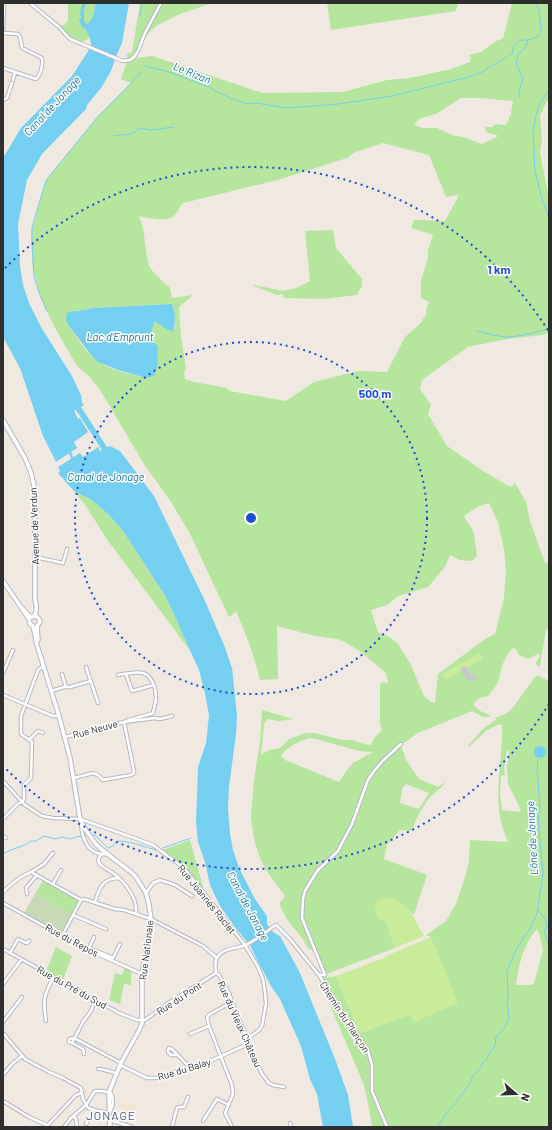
<svg xmlns="http://www.w3.org/2000/svg" width="552" height="1130" viewBox="0 0 552 1130" font-family="Barlow,sans-serif">
<style>
.education{fill:#f0e6d1}
.green{fill:#b6e59e;fill-rule:evenodd}
.cemetery{fill:#c8d9b8}
.pitch{fill:#c9ec9a}
.water{fill:#75cff0}
.lines{fill:none;stroke-linecap:round;stroke-linejoin:round}
.stream{stroke:#75cff0;stroke-width:1}
.canal{stroke:#75cff0;stroke-width:2.5}
.taxiway{stroke:#c9c8cc;stroke-width:6}
.street-casing{stroke:#b4b7c1;stroke-width:4.5}
.secondary-casing{stroke:#b4b7c1;stroke-width:5.5}
.street{stroke:#fff;stroke-width:2.5}
.secondary{stroke:#fff;stroke-width:3.5}
.ring{fill:none;stroke:#1d4ed8;stroke-width:2;stroke-dasharray:2 4}
.labels{text-anchor:middle;stroke-width:3;stroke-linejoin:round;paint-order:stroke}
.street-label{font-size:10px;fill:#2e2e2e;stroke:#fff}
.water-label{font-size:11px;font-style:italic;fill:#0d6fa3;stroke:#fff}
.quarter-label{font-size:12px;letter-spacing:1px;fill:#4d5680;stroke:#fff}
.centre{fill:#1d4ed8;stroke:#fff;stroke-width:2}
.ring-label{font-size:12px;text-anchor:middle;font-weight:bold;fill:#1d4ed8;stroke:#fff;stroke-width:3;stroke-linejoin:round;paint-order:stroke}
</style>
<rect width="100%" height="100%" fill="#efe9e1"/>
<path class="education" d="M120,1102l11,3 1,-1 7,2 -1,3h-3l-5,15 -4,-1 1,-4 -7,-2 3,-10 -4,-1z"/>
<path class="green" d="M68,3h14l-2,10 10,25c-2,1 -6,3 -9,4 -11,1 -22,-14 -29,-21l2,-1 6,5h4l4,-4z
M87,3h9c-3,8 -1,16 -9,22l-3,-4v-13z
M140,3h72l-32,11 -24,12 -10,10 -7,16 -4,6 17,-2 110,37 81,-1 44,-12 23,-2 41,-9 19,-7 1,-4 -2,-3 12,-3 17,-12 5,-1 9,-36h37v96l-3,4 -6,13 2,22 -2,14 9,47v134l-7,2 -35,4 -39,8 -46,33 -2,9 11,16 -3,9 19,32 39,27 25,14 4,-4 11,19 4,19 15,42 4,-1v66l-3,2 -6,36h-3l-1,-3 4,-7 -1,-3 -10,6 -10,-4 -4,-7 -3,1c-9,11 -10,17 -13,30 -2,6 -7,12 -11,17 -9,2 -9,1 -15,9l7,6 8,3 2,3h-7l-11,-6 -54,22 -17,12 5,15 13,19 19,8 7,-5c-3,6 -9,9 -13,13 -10,11 -15,23 -21,36l-11,-1 -13,15 -3,14 43,16 -13,39h-2l-7,-9 -20,15 10,28 -69,26 -10,-26 -7,2 -7,-12 -16,-20 -7,-14 6,-8 -19,-26 -7,-14 -5,-17 -3,-21 3,-38 6,-38 2,-32 31,9 -15,2 -11,-2 -3,5 -3,31 8,-5 11,-2 9,-9 17,-6h9l27,7h10l12,4 7,1 3,-7 8,-8 -2,-6v-37l1,-5 6,1 1,-2 -3,-9 -24,-20 -16,-10 -8,-3 -22,-3 -38,-10 1,53 -18,1c-6,-25 -14,-46 -24,-69l-5,5 -2,1 -40,-85 -18,-30 -27,-38 -42,-71 -12,-16 -13,-11 -22,-38 -10,-20 -7,-18 -5,-22 -2,-36 15,-52 51,-63 34,-34 -10,-4 6,-17v-8l5,-2zM461,98h19l33,3 -2,12 -5,12 -10,-1 -4,3h-7v2l3,4 9,2v2l-15,7 -16,-6 -14,-3 -15,-7h-14l-9,-3 5,-6 17,-5zM383,143l46,12 17,42 13,-2 -14,26 -31,-1 -3,8 22,7 -5,15v8l-7,22v18l8,4 -3,8 1,2 -6,11 -16,14 -18,35 -29,-1 -44,11 -28,19 -56,-10 -4,-3 -32,-6 -9,-3 -1,-6 2,-5 -5,-31 -2,-30 10,-8 3,-4 -20,3 -2,-10 -16,-15 -5,-7 -2,-9 -4,-29 -4,-12c7,2 25,5 32,2 6,-3 8,-11 12,-15l95,-23 66,-21 5,-2 4,-4zM172,304l3,11v14l-3,2 -10,-5 -6,-4c-6,5 -5,12 -4,19l5,4 -11,33c-15,-4 -34,-7 -47,-16 -12,-7 -22,-25 -30,-36l8,-16 6,1 9,-3zM489,503l9,19 6,28 2,21 -2,27 -9,36 -10,5 -47,35 -3,29 -4,-1 -5,-4 -3,-4 -12,-29 -13,-21 -7,-6 -13,-6 -7,-22 16,-5 11,-9 30,-9 17,-20 5,-12 10,5 12,1 5,-5 -3,-23 -10,-17 13,-9zM309,738l7,1 43,12 14,1 -20,11 -6,7 -8,12 -54,-22 -4,-4c5,-9 18,-15 28,-18zM406,784l23,9 -10,16 -19,-6 2,-14z
M327,3h131l-2,8 -125,19z
M333,230l3,18 26,31v7l-5,9 -34,4 -39,-1 -1,-4 -6,1 -23,-9v-1l29,6 13,-3 14,-7 -5,-50z
M73,490l20,11 16,14 14,16 43,66 25,55 -85,-114 -20,-32z
M536,676h3l8,4h2v447h-177l-3,-19 -5,-23 -45,-106 17,-3 24,57 50,-19 4,8 17,-85 -5,-2 20,-14 10,-17 9,-27 4,-15 1,-22 38,2c-4,-10 -8,-21 -9,-32 -3,-28 4,-56 3,-84l-2,-2 -13,6 -18,17 -1,-1 16,-18 12,-8 -1,-2 12,-5 4,-3zM507,750l2,1 -2,17 1,16 13,26 -1,2 -18,-2 -2,-16 1,-18 4,-1 -1,-7zM537,929l3,8 3,13 -9,33 -3,2h-15c2,-19 8,-42 21,-56z
M190,840l13,47 -1,1 -16,-20 -7,-7 -16,-11z
M43,880l36,20 -8,15 -36,-21z
M56,947l16,9 -9,24 -17,-9z
M125,967l7,3 -1,5v10l-7,-1 -4,20 -11,-4 6,-27 7,2z"/>
<path class="cemetery" d="M35,894l36,21 -8,18 -3,1 -36,-21z"/>
<path class="pitch" d="M480,653l3,6 -38,21 -3,-6z
M385,898c23,0 29,21 39,38l-29,12 -10,-28h-6l-5,-11 3,-9z
M431,937l27,66 -44,19 -4,-8 -50,19 -24,-57 50,-19v-1z"/>
<path class="water" d="M82,3h5l-3,5v13l3,3c8,-5 6,-13 9,-21h33l-7,40 -7,16 -4,12 -10,17 -14,17 -1,4 -44,45 -15,26 -9,44 2,42 3,19 6,18 12,24 31,49 9,19 1,8 2,2 -3,2 26,40 3,-1 10,5 34,45 51,105 19,44 8,23 5,47 -1,19 -7,53 -1,21 2,26 3,16 6,18 16,31 12,17v8l6,8 7,4 20,37 35,86 13,36 5,32h-30l-6,-33 -7,-15 -9,-33 -21,-47 -9,-13 -14,-26 -7,-15 -16,-19 -14,-20 -10,-21 -5,-23 -7,-20 -2,-20 2,-55 8,-24 3,-28 -4,-22 -6,-23 -33,-73 -43,-66 -14,-16 -16,-14 -20,-11 -15,-17 2,-2 -2,-4 22,-14 3,4 15,-10 2,4 2,-1 -26,-40 -2,1 4,8 2,-1 8,14 -14,10 3,6 -21,14 -13,-26 -23,-68 -17,-31v-179l18,-30 51,-52 15,-23 4,-8 -1,-7 -4,-8 -4,-3 -3,-7 2,-2 -1,-5z
M172,304l3,11 -1,16c-6,0 -13,-5 -18,-9l-2,1v3l-2,2v13l5,4 1,2 -1,21 -3,8 -8,2 -28,-8 -20,-8 -7,-7 -22,-29 -3,-7 1,-6c9,-3 16,-2 25,-5z
M534 752a6 6 0 1 1 12 0a6 6 0 1 1-12 0Z"/>
<g class="lines">
<path class="stream" d="M536,3l3,7 2,21
M140,16l2,-13
M512,54l2,-8 7,-6c8,1 15,-1 20,-7
M145,66l21,5 40,15 26,13 15,5 9,-1 31,5 51,-4 54,-8 77,-19 13,-5 28,-17
M549,90l-9,13 -4,12 -3,18 2,38 7,28 7,20
M519,97v-7l4,-11 -7,-15 2,-10 7,-6 3,-7
M113,136l19,-2 7,-6 12,2 23,-3
M47,311l-7,-16 -6,-18 -2,-33v-17l13,-43 2,-5 50,-61 42,-43 1,-3
M477,331c9,2 18,5 28,6 14,0 31,-5 44,-8
M92,835h3l13,13 5,-2 4,-5c14,0 26,6 40,9
M163,848l28,-10
M3,854l8,-4 14,-5 6,-4h5l8,-5 11,3 7,-2 8,2 6,-2 6,-1
M538,910c4,5 9,11 9,18l-3,2 5,16
M438,1127l9,-15 8,-8 15,-21 3,-7 8,-9 2,-5 4,-3 2,-6 6,-7 1,-9 9,-9 4,-11 -2,-16 1,-5 -1,-26 11,-24 13,-19 6,-13 6,-41 -5,-53 2,-13 -3,-38 1,-10"/>
<path class="canal" d="M69,450l4,10"/>
<path class="taxiway" d="M464,669l5,8h5"/>
<g class="street-casing">
<path id="street" d="M30,3l29,24 11,12 53,22 7,-1 4,-3 4,-6 7,-18 16,-30
M3,33l15,1 2,3 2,11 20,10c1,6 -1,17 -6,21l-33,-11
M3,33l1,-30
M13,80l2,-8
M3,100l4,-2 5,-15
M35,557l28,6 4,-14
M86,667l12,36
M3,673l10,-23
M62,674l4,13
M126,674l6,17 22,-6
M51,691l13,-4h6l21,-6
M3,695l50,21h6
M65,737l59,-15 31,-4 5,1 12,-3
M29,740l9,-9 5,2
M74,778l19,-5 5,2 5,5 28,-5 3,-2v-2l-10,-49c10,-5 19,-5 29,-9 1,-6 3,-11 3,-16 0,-9 -4,-21 -13,-24 -8,-2 -18,1 -25,2
M3,781l22,24 17,11 11,2 27,1 57,20 16,6 31,23 61,77 13,22 5,12 2,13 1,12 -4,22 -3,4 -12,9
M22,802l2,-3v-14l7,-7 1,-36 -11,-8v-18l17,-46 5,-4
M3,819l15,-15 4,-2
M81,823c1,16 7,33 26,31
M3,836l3,2
M53,853l-9,11 -13,8 50,28
M101,854l-3,7c2,6 10,8 15,12 11,8 25,25 23,40
M53,884l8,-14
M3,892c8,-8 17,-16 28,-20
M146,893l7,-10 7,-3 15,5 17,11
M27,894l-1,-6 11,-13
M81,900l3,-1 31,10 9,1 27,9 52,27 14,12
M95,902c4,-14 8,-24 24,-24
M3,903l79,44 60,27
M73,915l33,14
M62,936l19,-36
M89,948l24,10
M89,948l5,-11
M3,949l116,64 18,7h8l22,-16 49,-31c0,-4 -2,-11 1,-15 5,-10 19,-9 28,-13 10,-4 22,-14 31,-20l14,14 29,36 26,43 23,33 4,14v26l15,36
M10,953l8,-14 8,4h1l2,-2
M113,958l7,-14
M216,973l3,2 10,18 3,9 13,31 3,11 14,30 7,9 4,2 11,2
M319,975h6l-23,-57 1,-19 2,-8 9,-15 4,-6 20,-19 3,-6 11,-21 16,-44c9,-15 21,-25 33,-36
M3,984l18,-24
M232,1002l-22,12 -3,3 2,9 23,59 1,9 -8,19 7,14
M46,1021c-3,-20 -3,-26 8,-44
M3,1022l19,-25
M3,1033l22,26 24,13 14,6 18,10 2,11 5,9 6,2 15,3
M190,1034l19,-8
M74,1038l-5,1v3l3,1 11,-21 8,-11 4,-11
M74,1038l47,25
M72,1043l11,6 1,5
M178,1055h-7l-3,-3v-2l1,-2 3,1 17,18v1
M120,1065l27,13h9l52,-16 40,-18
M98,1069h3l15,4
M3,1075l9,-11 10,-8
M3,1101l26,16 18,8
M73,1116l3,3 1,8
M110,1120l22,7
M203,1121l14,-22 12,6
M290,1123l1,4
M86,1124l2,-3
M46,1127l30,-32 6,-2
M64,1127l7,-9 15,-13 9,-14h7l9,2c2,5 3,13 -1,18
M172,1127l5,-19 2,-1h5l4,-10"/>
</g>
<g class="secondary-casing">
<path id="secondary" d="M3,420l22,38 6,15 3,13 1,56v57c1,6 3,11 -1,17
M3,581l26,38 1,5 3,2
M22,608l6,7 3,2 5,-1 3,3 1,3 -3,4 1,14
M33,626l4,19 22,71 11,42 10,61 5,10 10,14 6,6 30,23 5,5 10,16 3,12 2,14 -9,55v50l-5,10 -16,29 -12,29 1,35"/>
</g>
<use href="#street" class="street"/>
<use href="#secondary" class="secondary"/>
</g>
<g class="ring">
<circle cx="251" cy="518" r="176"/>
<path d="M549 704A351 351 0 0 1 5 768M5 268A351 351 0 0 1 549 332"/>
</g>
<g class="labels">
<g class="street-label">
<text transform="translate(34 526) rotate(-92)" y="4">Avenue de Verdun</text>
<text transform="translate(95 729) rotate(-15)" y="4">Rue Neuve</text>
<text transform="translate(207 899) rotate(51)" y="4">Rue Joannès Raclet</text>
<text transform="translate(72 940) rotate(28)" y="4">Rue du Repos</text>
<text transform="translate(146 950) rotate(-83)" y="4">Rue Nationale</text>
<text transform="translate(72 987) rotate(29)" y="4">Rue du Pré du Sud</text>
<text transform="translate(179 998) rotate(-33)" y="4">Rue du Pont</text>
<text transform="translate(345 1017) rotate(57)" y="4">Chemin du Plançon</text>
<text transform="translate(240 1024) rotate(66)" y="4">Rue du Vieux Château</text>
<text transform="translate(184 1069) rotate(-17)" y="4">Rue du Balay</text>
</g>
<g class="water-label">
<text transform="translate(192 73) rotate(22)" y="4">Le Rizan</text>
<text transform="translate(52 106) rotate(-47)" y="4">Canal de Jonage</text>
<text x="120" y="341">Lac d'Emprunt</text>
<text x="106" y="481">Canal de Jonage</text>
<text transform="translate(532 838) rotate(-93)" y="4">Lône de Jonage</text>
<text transform="translate(248 906) rotate(62)" y="4">Canal de Jonage</text>
</g>
<g class="quarter-label">
<text x="111" y="1120">JONAGE</text>
</g>
</g>
<circle cx="251" cy="518" r="6" class="centre"/>
<g class="ring-label">
<text x="499" y="274">1 km</text>
<text x="375" y="398">500 m</text>
</g>
<rect width="552" height="1130" fill="none" stroke="#2e2e2e" stroke-width="8"/>
<g transform="translate(516 1094) rotate(110)" stroke="#ffffff" stroke-width="3" paint-order="stroke">
<path d="M0-3L7 15L0 10L-7 15Z" fill="#2e2e2e"/>
<text y="-6" font-size="11" font-weight="bold" text-anchor="middle" fill="#2e2e2e">N</text>
</g>
</svg>
